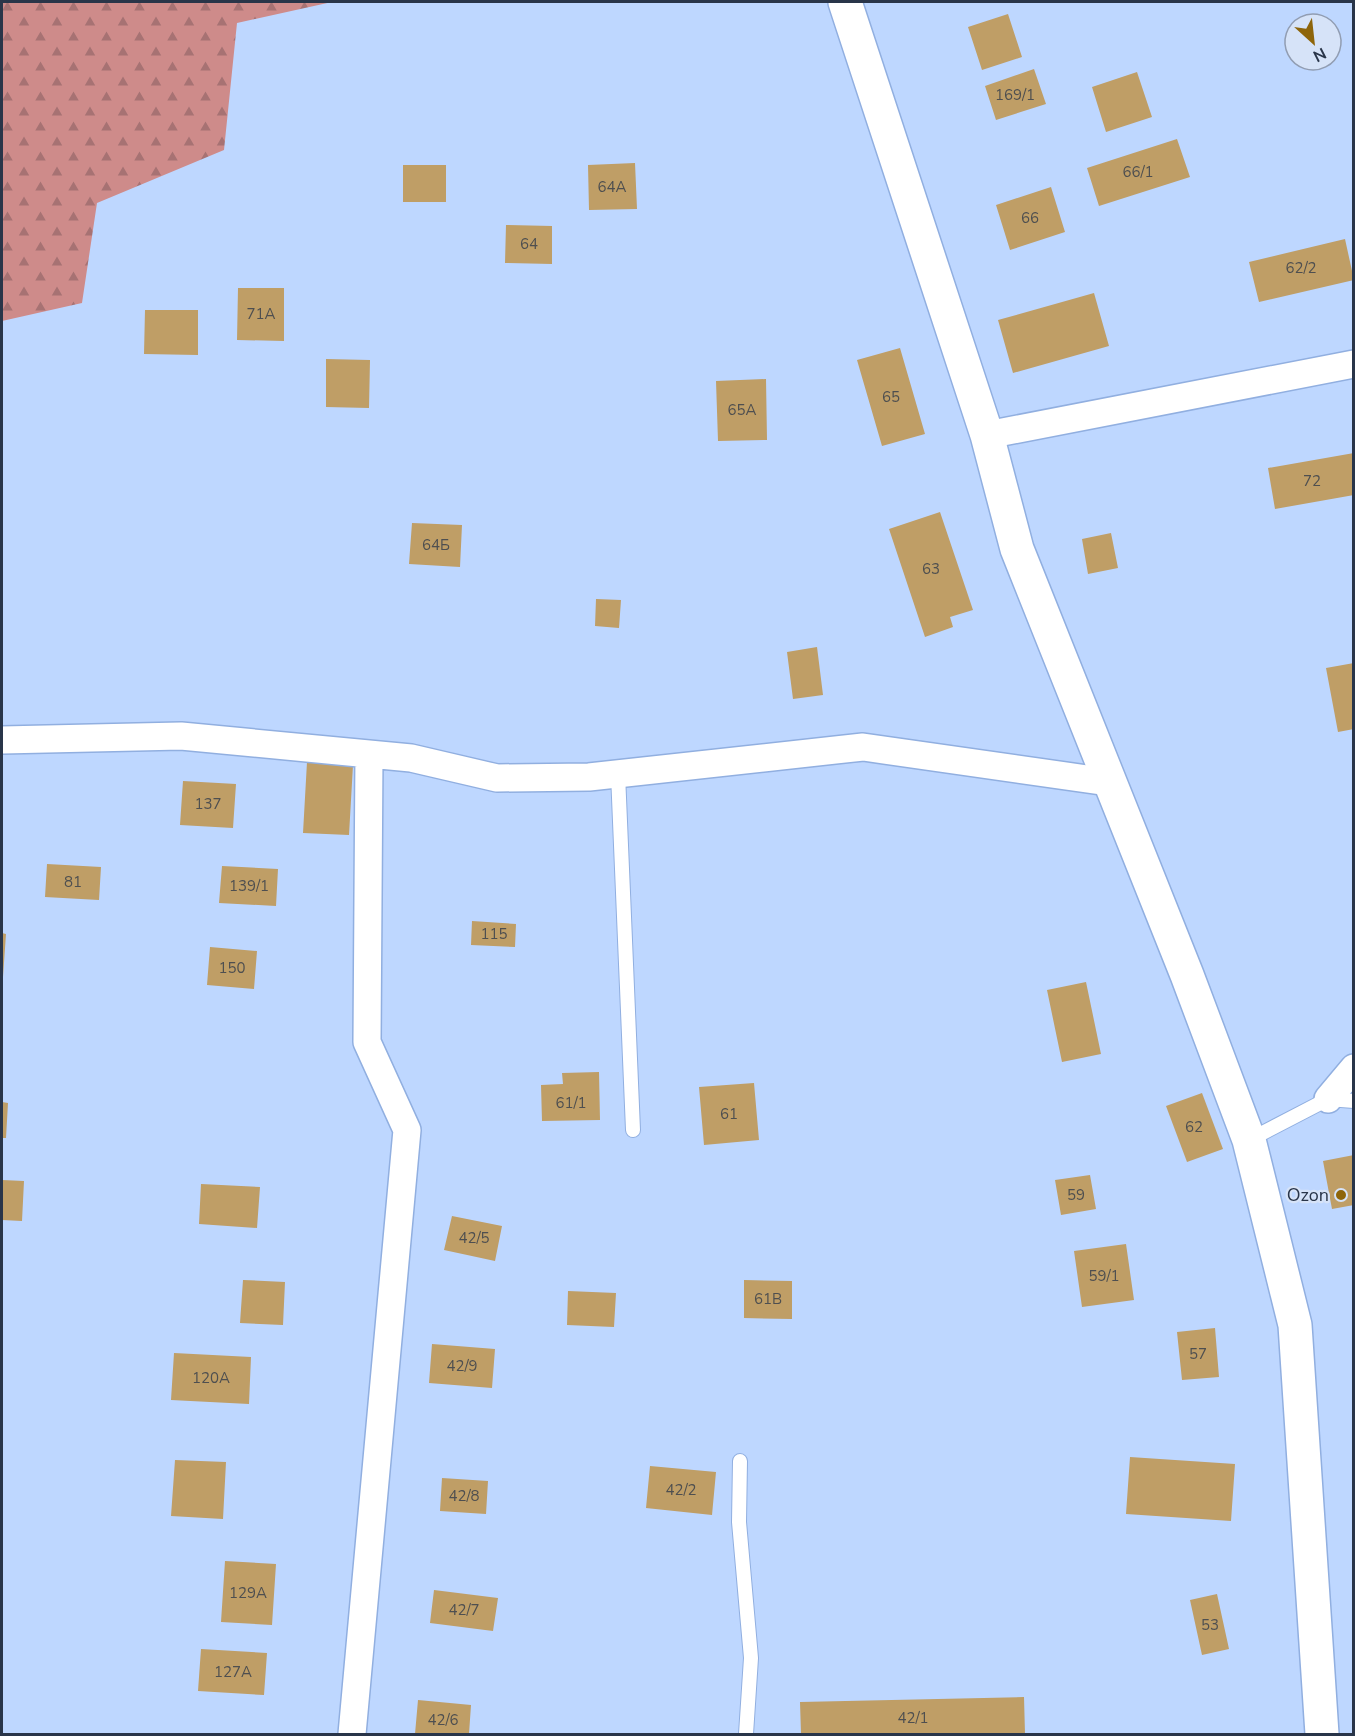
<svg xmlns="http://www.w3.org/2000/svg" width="1355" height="1736" viewBox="0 0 1355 1736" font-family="'Nunito Sans',sans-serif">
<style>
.forest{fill:url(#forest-firs)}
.building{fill:#bf9e66}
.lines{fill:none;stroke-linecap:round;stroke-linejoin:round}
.service-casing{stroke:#91afe0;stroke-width:16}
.minor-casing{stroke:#91afe0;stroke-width:30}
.tertiary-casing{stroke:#91afe0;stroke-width:36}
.service{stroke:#fff;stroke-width:14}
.minor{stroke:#fff;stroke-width:27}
.tertiary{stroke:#fff;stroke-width:33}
.poi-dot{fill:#8e650a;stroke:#d6e3f8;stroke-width:2}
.labels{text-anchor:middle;stroke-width:4.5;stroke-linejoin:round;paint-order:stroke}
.number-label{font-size:15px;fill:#4e4f50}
.poi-label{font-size:18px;fill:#293549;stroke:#d6e3f8;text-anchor:end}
</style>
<defs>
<pattern id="forest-firs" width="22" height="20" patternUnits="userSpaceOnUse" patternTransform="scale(1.5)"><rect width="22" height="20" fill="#ce8b8a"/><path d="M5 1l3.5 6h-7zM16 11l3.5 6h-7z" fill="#a77273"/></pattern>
</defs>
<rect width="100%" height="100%" fill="#bed7ff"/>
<path class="forest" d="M2,2h330l-95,21 -13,127 -127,53 -15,100 -80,18z"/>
<path class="building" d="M1008,14l14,43 -40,13 -14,-43z
M1034,69l12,35 -50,16 -11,-34z
M1137,72l15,45 -46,15 -14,-45z
M1177,139l13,38 -91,29 -12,-38z
M635,163l2,46 -48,1 -1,-45z
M403,165h43v37h-43z
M1051,187l14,45 -55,18 -14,-45z
M506,225l46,1v38l-47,-1z
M1345,239l9,41 -95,22 -10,-40z
M238,288h46v53l-47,-1z
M1094,293l15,53 -96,27 -15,-53z
M145,310h53v45l-54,-1z
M900,348l25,86 -43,12 -25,-86z
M326,359l44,1 -1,48 -43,-1z
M766,379l1,61 -49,1 -2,-60z
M1354,453v42l-79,14 -7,-41z
M940,512l33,98 -23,7 3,10 -28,10 -36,-108z
M412,523l50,2 -2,42 -51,-3z
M1111,533l7,35 -30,6 -6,-35z
M596,599l25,1 -2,28 -24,-2z
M817,647l6,48 -30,4 -6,-47z
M1354,663v66l-16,3 -12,-64z
M307,762l46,3 -4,70 -46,-2z
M183,781l53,3 -3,44 -53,-3z
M47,864l54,3 -2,33 -54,-3z
M222,866l56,3 -2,37 -57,-3z
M472,921l44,3 -1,23 -44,-2z
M2,933l4,1 -3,43h-1z
M210,947l47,4 -3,38 -47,-4z
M1086,982l15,72 -39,8 -15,-72z
M599,1072l1,48 -58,1 -1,-36 22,-1 -1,-11z
M754,1083l5,57 -55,5 -5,-58z
M1202,1093l21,56 -36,13 -21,-56z
M2,1102l6,1 -2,35h-4z
M1354,1155v50l-22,4 -9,-48z
M1090,1175l6,34 -35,6 -6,-35z
M2,1180l22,1 -2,40 -20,-1z
M201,1184l59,3 -3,41 -58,-4z
M452,1216l50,10 -7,35 -51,-11z
M1126,1244l8,56 -52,7 -8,-56z
M243,1280l42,2 -2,43 -43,-2z
M744,1280l48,1v38l-48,-1z
M568,1291l48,2 -2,34 -47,-2z
M1215,1328l4,49 -37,3 -5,-48z
M432,1344l63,5 -3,39 -63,-5z
M174,1353l77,4 -2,47 -78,-4z
M1130,1457l105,7 -4,57 -105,-7z
M175,1460l51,2 -3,57 -52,-3z
M650,1466l66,6 -4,43 -66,-7z
M442,1478l46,3 -2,33 -46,-3z
M225,1561l51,3 -4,61 -51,-3z
M434,1590l64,8 -5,33 -63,-8z
M1217,1594l12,55 -27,6 -12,-55z
M201,1649l66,4 -3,42 -66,-4z
M1024,1697l1,37h-224l-1,-32z
M418,1700l53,5 -2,29h-54z"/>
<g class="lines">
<g class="service-casing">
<path id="service" d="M618,774l15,356
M1249,1140l79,-41 26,2
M740,1461l-1,61 12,136 -5,76"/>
</g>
<g class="minor-casing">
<path id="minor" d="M987,435l367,-71
M2,740l179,-4 230,22 86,20 92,-1 274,-30 245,35
M1328,1099l26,-31
M352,1734l55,-604 -40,-88 2,-288"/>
</g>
<g class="tertiary-casing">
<path id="tertiary" d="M845,2l142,433 30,114 170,426 62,165 46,185 27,409"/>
</g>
<use href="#service" class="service"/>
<use href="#minor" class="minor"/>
<use href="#tertiary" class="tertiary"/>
</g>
<circle class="poi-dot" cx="1341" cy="1195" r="6"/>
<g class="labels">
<g class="number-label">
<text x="1015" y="100">169/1</text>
<text x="1138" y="177">66/1</text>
<text x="612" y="192">64А</text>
<text x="1030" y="223">66</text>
<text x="529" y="249">64</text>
<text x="1301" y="273">62/2</text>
<text x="261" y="319">71А</text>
<text x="891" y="402">65</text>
<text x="742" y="415">65А</text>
<text x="1312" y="486">72</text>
<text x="436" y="550">64Б</text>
<text x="931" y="574">63</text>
<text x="208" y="809">137</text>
<text x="73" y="887">81</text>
<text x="249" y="891">139/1</text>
<text x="494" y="939">115</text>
<text x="232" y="973">150</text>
<text x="571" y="1108">61/1</text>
<text x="729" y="1119">61</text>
<text x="1194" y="1132">62</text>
<text x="1076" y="1200">59</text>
<text x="474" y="1243">42/5</text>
<text x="1104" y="1281">59/1</text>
<text x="768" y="1304">61В</text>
<text x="1198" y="1359">57</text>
<text x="462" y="1371">42/9</text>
<text x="211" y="1383">120А</text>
<text x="681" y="1495">42/2</text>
<text x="464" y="1501">42/8</text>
<text x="248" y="1598">129А</text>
<text x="464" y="1615">42/7</text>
<text x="1210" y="1630">53</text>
<text x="233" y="1677">127А</text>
<text x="913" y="1723">42/1</text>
<text x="443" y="1725">42/6</text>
</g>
<g class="poi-label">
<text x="1329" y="1201">Ozon</text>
</g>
</g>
<rect width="1355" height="1736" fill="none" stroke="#293549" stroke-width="6"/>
<g transform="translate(1313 42) rotate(153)"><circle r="28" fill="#d6e3f8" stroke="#919db2" stroke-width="1.5"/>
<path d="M0-4.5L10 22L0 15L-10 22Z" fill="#8e650a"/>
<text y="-9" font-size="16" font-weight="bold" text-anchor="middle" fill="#293549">N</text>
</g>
</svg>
